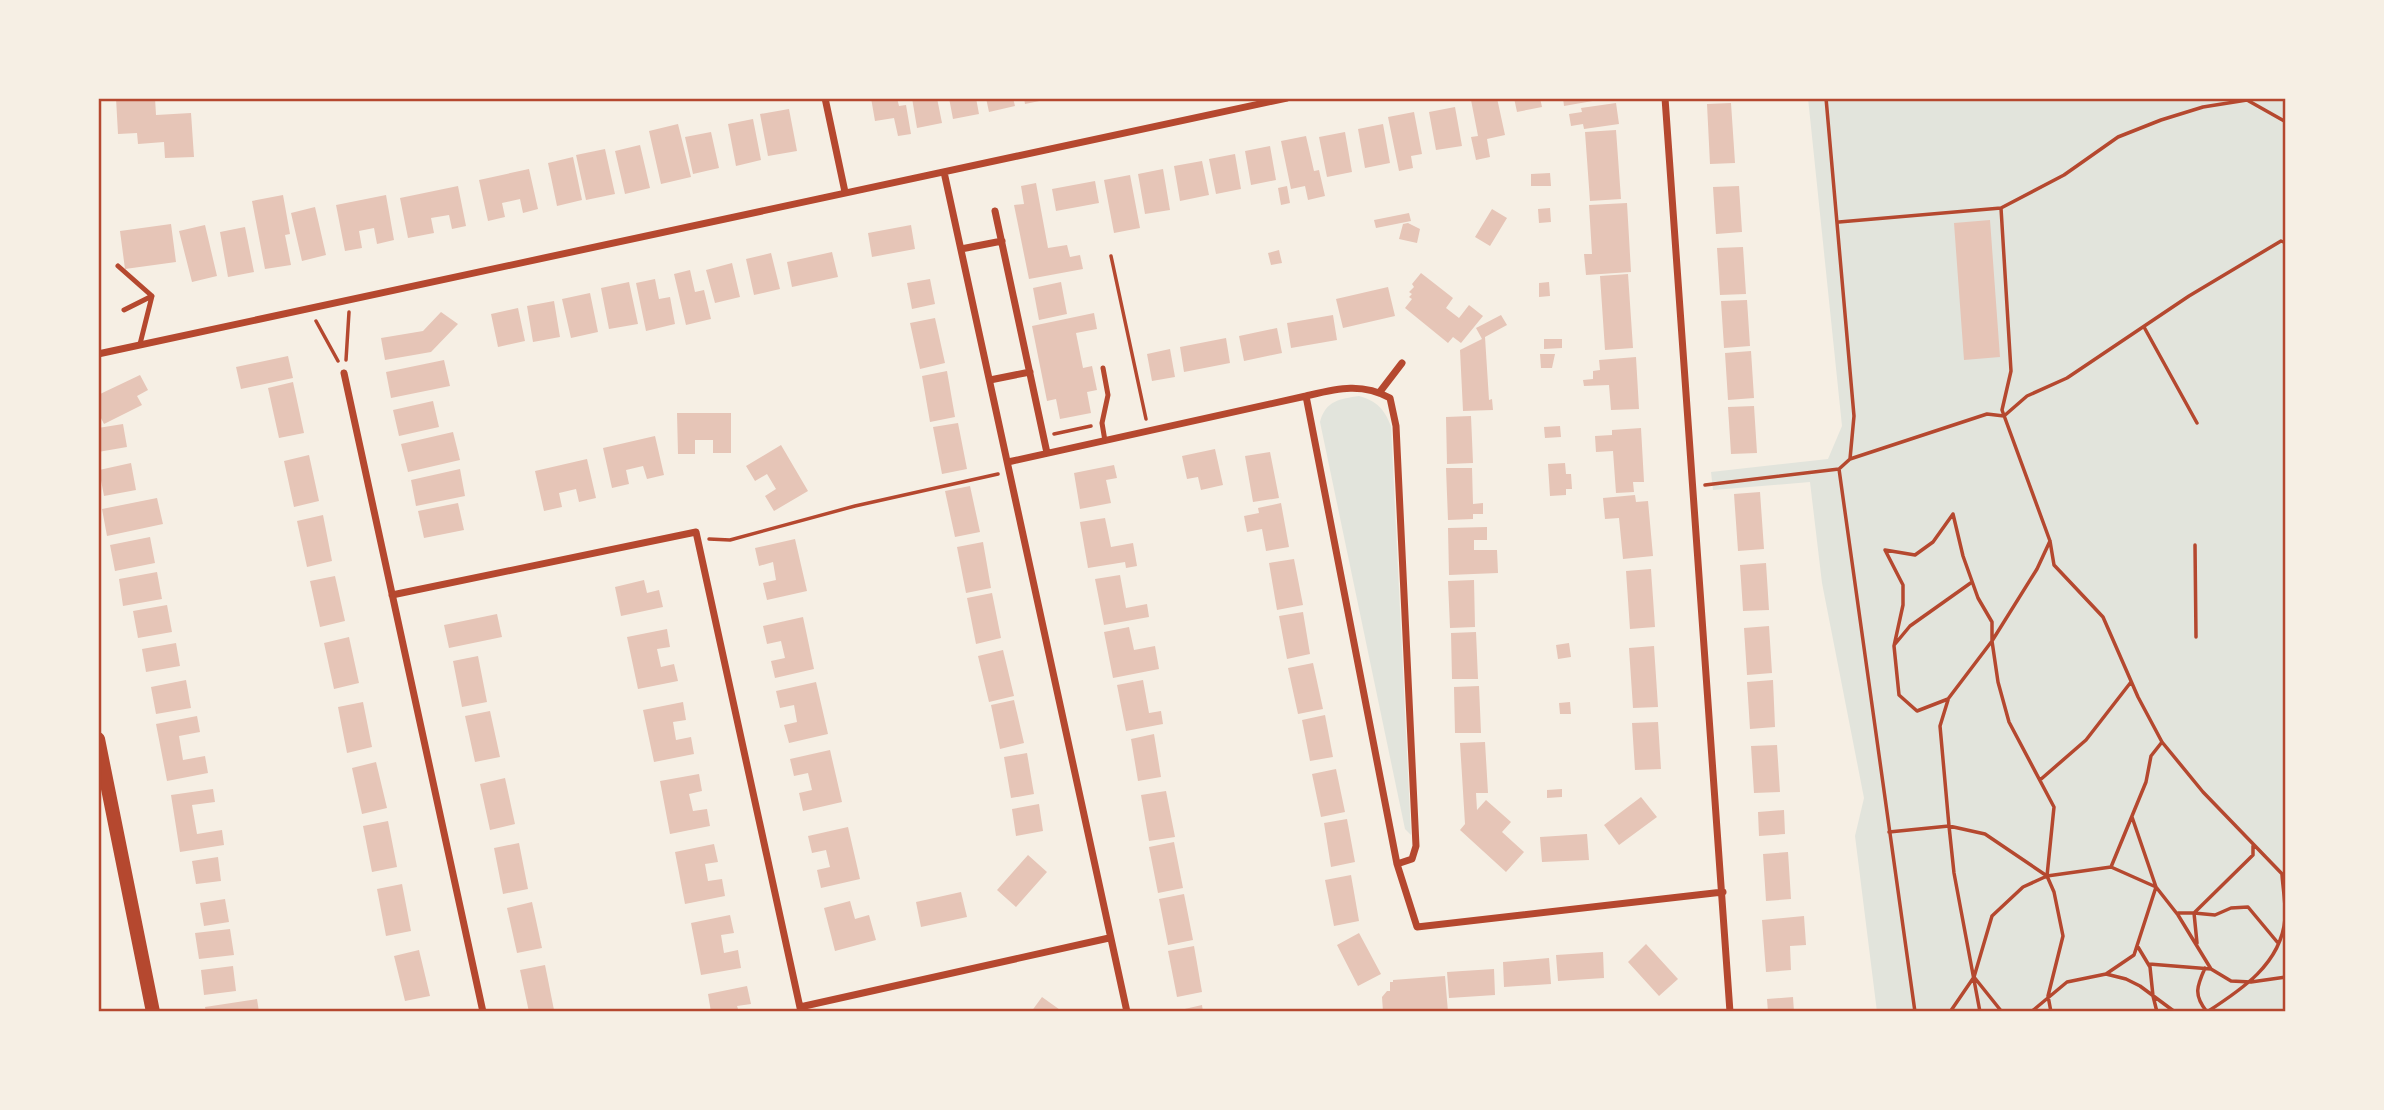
<svg xmlns="http://www.w3.org/2000/svg" width="2384" height="1110" viewBox="0 0 2384 1110" font-family="'Asap Condensed',sans-serif">
<style>
.green{fill:#e2e4dc}
.building{fill:#e6c5b7}
.lines{fill:none;stroke-linecap:round;stroke-linejoin:round}
.path{stroke:#b5482f;stroke-width:3.5}
.service{stroke:#b5482f;stroke-width:5}
.minor{stroke:#b5482f;stroke-width:7}
.secondary{stroke:#b5482f;stroke-width:14}
.neatline{fill:none;stroke:#b5482f;stroke-width:2.5}
</style>
<rect width="100%" height="100%" fill="#f6efe4"/>
<path class="green" d="M1808,98h478v914h-409l-22,-176 9,-38 -42,-215 -12,-101 -97,8 -2,-18 117,-13 14,-33z
M1359,396c18,5 25,13 32,30l20,409 -6,-6 -85,-407c6,-22 20,-23 39,-26z"/>
<path class="building" d="M116,98h39l1,17 35,-2 3,44 -29,1 -1,-16 -26,2 -1,-11 -19,1z
M871,98h26l2,8 7,-1 5,29 -13,2 -4,-18 -19,3z
M912,98h25l5,25 -25,5z
M949,98h27l3,16 -26,5z
M986,98h27l2,8 -26,6z
M1024,98h25v1l-24,5z
M1479,98h18l8,37 -18,4 3,18 -14,3 -5,-23 7,-1 -7,-36z
M1514,98h26l2,9 -25,5z
M1563,98h41v1l-40,7z
M1616,103l3,21 -35,5 -1,-5 -12,2 -2,-12 13,-2 -1,-4z
M1731,103l4,60 -25,1 -3,-60z
M1455,107l7,39 -26,4 -7,-38z
M789,109l8,42 -29,5 -8,-42z
M1414,112l8,42 -11,2 2,12 -14,3 -11,-54z
M753,119l8,41 -25,6 -8,-42z
M678,124l13,53 -30,7 -12,-53z
M1383,124l7,39 -25,5 -7,-39z
M1616,130l5,69 -31,2 -5,-69z
M711,132l8,36 -26,6 -8,-37z
M1345,132l7,40 -25,5 -8,-40z
M1306,136l8,35 5,-1 6,26 -17,4 -3,-14 -14,3 -10,-48z
M640,145l10,43 -25,6 -10,-43z
M1270,146l6,34 -25,5 -6,-34z
M605,149l10,45 -29,6 -10,-45z
M1235,154l6,35 -25,5 -7,-35z
M573,157l9,43 -25,6 -9,-43z
M1202,161l7,34 -29,6 -6,-35z
M529,169l9,40 -15,4 -3,-14 -18,4 3,14 -17,4 -9,-41z
M1163,169l7,41 -25,4 -7,-40z
M1550,173l1,13h-20v-12z
M1130,175l10,53 -26,5 -10,-53z
M1095,181l4,22 -43,8 -4,-22z
M1036,183l12,65 19,-3 3,12 10,-2 3,14 -54,10 -15,-74 10,-1 -3,-18z
M458,186l8,40 -14,3 -3,-14 -18,3 3,15 -26,5 -8,-40z
M1287,186l3,17 -9,2 -3,-17z
M1739,186l3,46 -26,2 -3,-47z
M283,195l7,39 -5,1 6,30 -26,4 -13,-68z
M386,195l8,45 -17,4 -3,-16 -15,3 3,17 -17,3 -9,-46z
M1627,203l4,69 -45,3 -2,-21h8l-3,-49z
M315,207l11,48 -24,6 -11,-48z
M1550,208l1,14 -12,1 -1,-14z
M1492,209l15,9 -17,28 -15,-9z
M1409,213l2,8 -35,7 -2,-8z
M1990,220l10,137 -36,3 -10,-137z
M1408,223l12,6 -3,14 -18,-4 4,-15z
M171,224l5,38 -51,7 -5,-38z
M205,225l12,51 -25,6 -13,-51z
M911,225l4,24 -43,8 -4,-24z
M245,227l9,45 -26,5 -8,-45z
M1743,247l3,47 -26,1 -3,-47z
M1279,250l3,13 -11,2 -3,-12z
M832,252l6,25 -46,10 -5,-25z
M771,253l9,36 -26,6 -8,-36z
M732,263l8,34 -25,6 -9,-33z
M690,270l5,22 9,-2 7,29 -25,6 -12,-51z
M1421,273l32,25 -7,10 13,10 10,-13 14,11 -22,27 -8,-6 -5,6 -43,-35 7,-9 -3,-2 3,-3 -3,-2 5,-5 -2,-3z
M1628,274l5,74 -28,2 -5,-74z
M655,279l4,20 11,-2 5,27 -29,7 -10,-48z
M930,279l5,25 -23,5 -5,-26z
M629,282l9,42 -29,5 -8,-41z
M1061,282l6,32 -28,6 -6,-32z
M1549,282l1,14 -11,1v-14z
M1388,287l7,29 -52,12 -7,-29z
M590,293l8,39 -27,6 -9,-39z
M1747,300l3,46 -26,2 -3,-47z
M554,301l6,36 -27,5 -6,-36z
M518,308l7,33 -27,6 -7,-33z
M441,312l17,12 -27,28 -46,8 -4,-22 42,-7z
M1094,313l3,16 -21,4 7,35 9,-2 5,24 -10,2 4,21 -31,6 -4,-20 -9,2 -15,-75z
M1333,315l4,25 -46,8 -4,-25z
M1501,315l6,10 -22,12 4,63 3,-1 1,11 -30,1 -3,-61 22,-11 -6,-11z
M935,318l10,45 -25,6 -10,-46z
M1277,328l5,25 -38,8 -5,-25z
M1226,338l4,25 -46,9 -4,-25z
M1544,339h18v9l-18,1z
M1170,349l5,28 -23,4 -5,-27z
M1751,351l3,47 -26,2 -3,-47z
M1540,354h15l-3,14h-11z
M288,356l5,22 -52,11 -5,-22z
M1636,357l3,52 -28,1 -2,-25 -25,1 -1,-6 10,-1v-8l7,-1 -1,-10z
M444,360l6,26 -59,12 -5,-26z
M947,371l8,46 -25,5 -8,-46z
M140,375l8,15 -11,6 5,9 -38,19 -6,-12v-17z
M293,382l11,51 -25,5 -11,-50z
M433,401l6,26 -40,9 -6,-26z
M1754,406l3,47 -26,1 -3,-47z
M677,413h54v40h-18v-13h-18v14h-17z
M1471,416l2,47 -26,1 -1,-47z
M958,423l9,46 -25,5 -9,-47z
M123,424l4,23 -29,5v-24z
M1560,426l1,11 -16,1 -1,-11z
M1641,428l3,54h-11l1,10 -18,1 -3,-42 -17,1 -1,-16 17,-1v-5z
M453,432l7,28 -52,12 -7,-28z
M655,436l9,39 -17,4 -4,-13 -17,4 3,14 -17,4 -9,-40z
M781,445l27,46 -34,20 -9,-15 11,-7 -9,-15 -12,7 -9,-15z
M1215,449l8,36 -22,5 -3,-13 -11,2 -5,-23z
M1270,452l9,46 -26,4 -8,-46z
M309,455l10,46 -25,6 -10,-46z
M587,459l9,39 -17,4 -3,-13 -17,4 3,14 -18,4 -9,-40z
M131,463l5,27 -32,6 -5,-26z
M1565,463l1,11h5l1,15h-6v6l-16,1 -2,-32z
M1114,465l3,13 -11,2 5,23 -31,6 -6,-36z
M1446,468h26l1,36 10,-1v11h-10v5l-25,1z
M460,469l5,27 -49,10 -5,-26z
M970,486l10,46 -25,5 -10,-46z
M1760,492l4,57 -26,2 -4,-57z
M1635,495l1,7 12,-1 5,55 -30,3 -4,-41 -14,1 -2,-21z
M157,498l6,26 -56,12 -5,-27z
M458,503l6,27 -40,8 -6,-27z
M1281,503l8,44 -23,4 -4,-22 -15,3 -3,-16 15,-3 -1,-5z
M323,515l9,46 -25,6 -10,-46z
M1105,518l6,29 22,-4 4,23 -11,2 -1,-6 -37,6 -8,-46z
M1487,527v13h-13v10h23l1,23 -49,2 -1,-47z
M150,537l5,26 -40,8 -5,-26z
M795,539l12,52 -40,9 -4,-17 13,-3 -3,-18 -14,4 -4,-18z
M983,542l8,46 -25,5 -9,-46z
M1294,559l9,46 -26,5 -8,-47z
M1766,563l3,47 -26,1 -3,-46z
M1651,569l4,58 -25,2 -4,-58z
M157,572l5,27 -39,7 -4,-27z
M1120,575l6,33 21,-4 2,13 -45,8 -9,-46z
M335,576l10,45 -25,6 -10,-46z
M644,580l3,13 12,-3 4,17 -42,9 -6,-29z
M1474,580l1,47 -25,1 -2,-47z
M992,593l9,45 -25,6 -9,-46z
M167,605l5,27 -34,6 -5,-27z
M1303,612l7,42 -23,5 -8,-43z
M497,614l5,23 -53,11 -5,-23z
M803,617l11,52 -39,9 -4,-17 14,-3 -4,-17 -14,3 -4,-18z
M1769,626l3,47 -25,2 -3,-47z
M1129,627l5,23 21,-4 4,23 -46,9 -9,-46z
M667,629l3,18 -13,2 4,18 13,-3 4,17 -40,8 -11,-52z
M1476,632l2,47h-26l-1,-46z
M349,637l10,46 -25,6 -10,-46z
M176,643l4,23 -34,6 -4,-23z
M1569,643l2,14 -13,2 -2,-14z
M1654,646l4,61 -25,1 -4,-60z
M1003,650l11,46 -25,6 -11,-46z
M478,656l9,46 -25,5 -9,-46z
M1313,663l10,46 -25,5 -10,-46z
M186,680l5,28 -35,6 -5,-27z
M1143,680l6,33 12,-2 2,13 -37,7 -9,-46z
M1773,680l2,47 -25,2 -3,-47z
M816,682l12,52 -39,9 -5,-18 13,-3 -3,-17 -14,3 -4,-17z
M1479,686l2,47h-26l-1,-46z
M1014,700l10,43 -24,6 -9,-44z
M363,702l9,45 -25,6 -9,-46z
M683,702l3,18 -13,2 3,18 15,-3 3,17 -40,8 -11,-52z
M1570,702l1,12h-11l-1,-11z
M490,711l10,46 -25,5 -10,-46z
M1325,715l8,42 -23,4 -8,-41z
M197,716l3,16 -21,4 4,24 22,-4 3,17 -41,8 -11,-57z
M1658,722l3,47 -26,1 -3,-47z
M1154,734l7,43 -23,4 -7,-42z
M1485,742l3,51h-12l1,17 9,-10 25,22 -9,10 22,20 -18,20 -46,-42 5,-6 -5,-81z
M1777,745l3,47 -26,1 -3,-47z
M830,750l12,52 -39,9 -4,-18 13,-3 -4,-17 -14,3 -4,-17z
M1027,753l7,41 -23,4 -7,-41z
M376,762l11,46 -25,6 -10,-46z
M1336,769l9,43 -24,5 -9,-43z
M699,774l3,17 -13,3 4,17 14,-2 3,17 -40,8 -10,-53z
M505,778l10,46 -25,6 -10,-46z
M213,789l2,13 -23,3 5,29 25,-4 2,15 -44,7 -9,-57z
M1562,789v8l-15,1v-8z
M1166,791l9,46 -26,4 -8,-46z
M1641,797l16,20 -38,28 -15,-20z
M1039,804l4,27 -27,5 -4,-27z
M1784,810l1,24 -26,2 -1,-24z
M1347,819l8,43 -24,5 -7,-44z
M388,821l9,46 -25,5 -9,-46z
M848,827l12,52 -39,9 -4,-18 13,-3 -4,-17 -14,3 -4,-17z
M1587,834l2,26 -47,2 -2,-25z
M1174,842l9,46 -25,5 -9,-46z
M519,843l9,46 -25,5 -9,-46z
M714,844l4,18 -13,2 3,17 14,-2 3,17 -40,8 -10,-52z
M1788,852l3,47 -25,2 -3,-47z
M1028,855l19,17 -31,35 -19,-17z
M218,857l3,24 -25,3 -4,-23z
M1351,875l8,46 -25,5 -9,-46z
M402,884l9,47 -25,5 -9,-47z
M961,892l6,25 -46,10 -5,-25z
M1184,894l9,46 -25,5 -9,-46z
M225,899l4,23 -25,4 -4,-23z
M850,901l5,18 14,-4 7,25 -41,11 -11,-43z
M532,902l10,46 -25,5 -10,-45z
M730,915l4,18 -13,2 3,18 14,-3 3,18 -40,7 -10,-52z
M1804,916l2,29 -16,1 1,24 -25,2 -4,-52z
M230,929l4,26 -35,4 -4,-26z
M1359,933l22,41 -23,12 -21,-41z
M1646,944l32,35 -19,17 -31,-34z
M1194,946l8,46 -25,5 -9,-46z
M419,950l11,46 -25,5 -11,-45z
M1603,952l1,26 -46,3 -2,-26z
M1549,958l2,26 -47,3 -1,-25z
M545,965l9,45 -25,2 -9,-42z
M233,966l3,25 -32,4 -3,-25z
M1494,969l1,26 -46,3 -2,-26z
M1445,976l3,36h-65l-1,-15 5,-6h3v-9h3v-2z
M747,986l4,18 -14,2 2,6h-28l-3,-18z
M1042,997l21,15h-32z
M1793,997l1,15h-26l-1,-13z
M257,999l2,13h-53l-1,-5z
M1202,1005l1,7h-27v-1z"/>
<g class="lines">
<path class="path" d="M1826,98l28,318 -4,43 -11,10 76,543
M2001,208l10,163 -9,39 48,131 4,24 49,52 35,80 24,45 41,50 83,86
M1839,222l162,-14 63,-33 54,-38 43,-17 42,-13 44,-7 39,22
M1111,256l35,163
M316,321l22,40
M2144,327l53,96
M346,360l3,-48
M1054,434l37,-8
M1850,459l137,-45 17,2 23,-20 40,-18 122,-82 92,-55 5,2
M1705,485l134,-16
M709,539l21,1 125,-34 143,-32
M2195,545l1,92
M1895,644l15,-18 62,-44
M1948,700l-8,26 9,100 5,47 26,139
M2040,780l46,-40 45,-58
M1889,832l60,-6 36,8 62,42 7,16 9,44 -15,60 3,16
M2111,867l35,-85 5,-26 11,-14
M2047,876l7,-69 -45,-85 -11,-40 -6,-41v-19l-14,-24 -15,-42 -10,-42 -20,28 -18,13 -30,-5 18,35v20l-9,41 5,49 18,16 31,-12 44,-58 45,-72 13,-28
M2178,913h16l59,-58v-9
M2197,943l-3,-30 21,2 16,-7 17,-1 30,36
M2138,947l12,20 3,29 4,16
M2149,964l62,5 20,12 20,1 35,-5
M2205,968c-8,18 -12,27 2,44
M2106,974l28,-19 22,-68 -24,-70
M1950,1012l24,-35
M2002,1012l-28,-35 18,-61 31,-29 24,-11 64,-9 45,20 22,28 33,54
M2031,1012l36,-30 39,-8 20,5 14,7 35,26
M2207,1012c34,-22 74,-48 78,-93 1,-14 -2,-30 -3,-44"/>
<path class="service" d="M118,266l34,30
M124,310l28,-14 -12,48
M1103,368l5,27 -6,28 3,18"/>
<path class="minor" d="M825,98l20,94
M1665,98l65,914
M944,172l183,840
M995,211l52,242
M961,249l41,-8
M98,354l1189,-256
M344,373l139,639
M990,380l40,-8
M1379,393l23,-30
M1306,396c30,-7 55,-14 84,2l6,28 20,420 -4,13 -15,5
M1008,462l298,-66 91,468 20,63 306,-35
M392,595l304,-63 105,480
M800,1007l309,-69"/>
<path class="secondary" d="M98,739l55,273"/>
</g>
<rect width="2384" height="1110" fill="none" stroke="#f6efe4" stroke-width="200"/>
<rect x="100" y="100" width="2184" height="910" class="neatline"/>
</svg>
